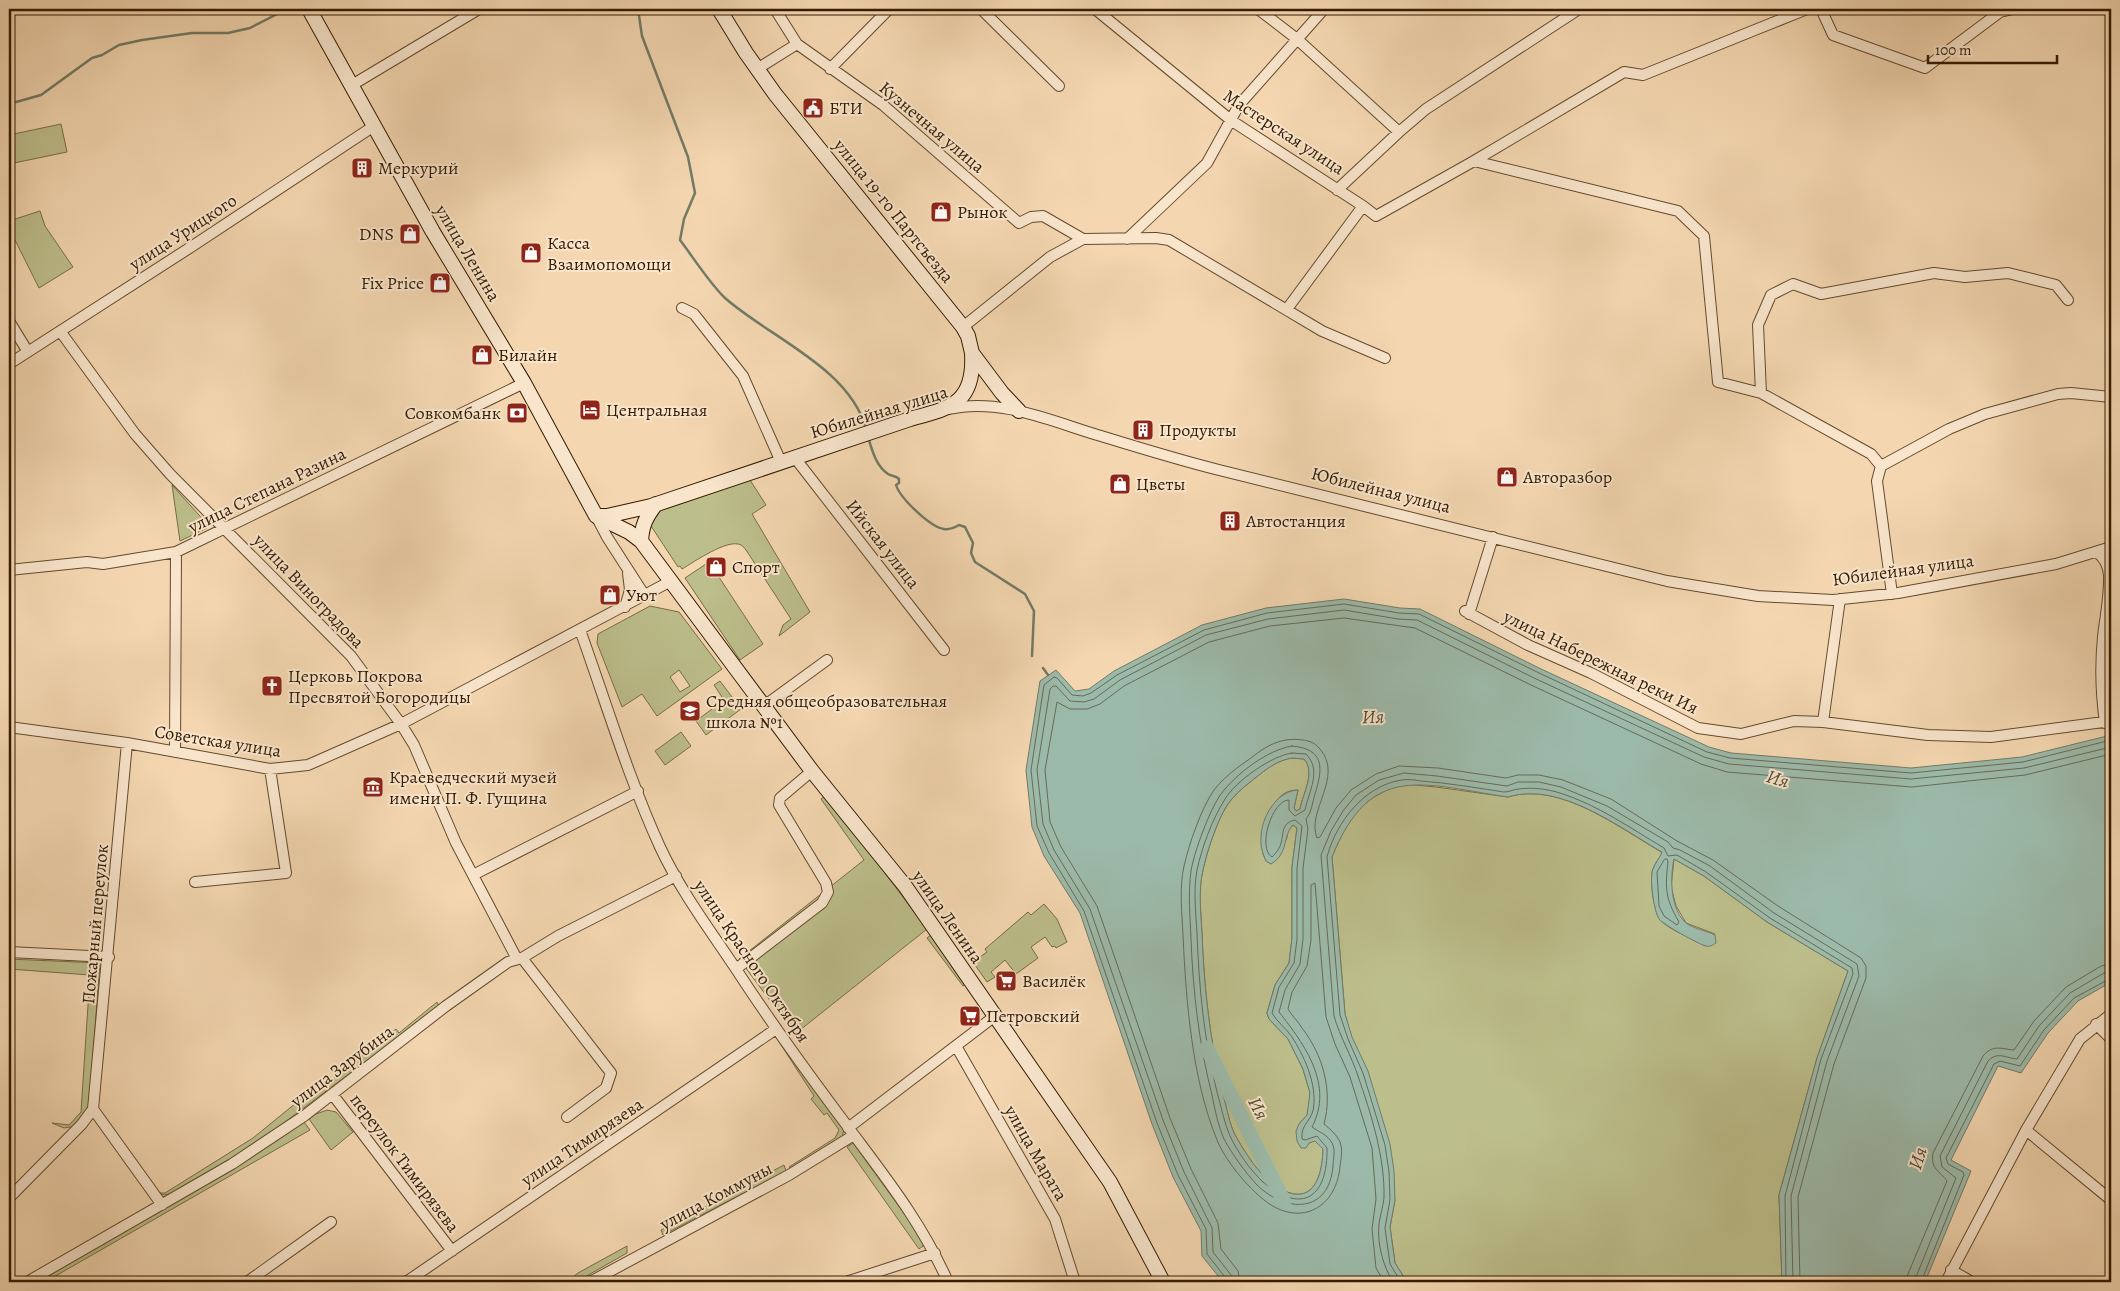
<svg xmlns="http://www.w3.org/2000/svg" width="2120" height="1291" viewBox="0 0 2120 1291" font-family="Alegreya,serif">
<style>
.green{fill:#bcbe8b;stroke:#786c46;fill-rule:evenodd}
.water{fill:#9cbaaa;stroke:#727a66;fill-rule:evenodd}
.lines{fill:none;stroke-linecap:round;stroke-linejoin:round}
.shore{stroke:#686a55;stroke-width:1}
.stream{stroke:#727a66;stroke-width:2.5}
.river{stroke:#9cbaaa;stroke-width:15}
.street-casing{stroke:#644a2c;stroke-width:12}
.secondary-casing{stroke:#341b00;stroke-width:16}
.street{stroke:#f8e5cc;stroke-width:10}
.secondary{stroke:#f8e5cc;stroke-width:14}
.labels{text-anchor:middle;stroke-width:4;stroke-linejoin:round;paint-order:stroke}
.poi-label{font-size:18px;fill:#341b00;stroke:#f8e5cc;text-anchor:start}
.street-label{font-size:18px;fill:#341b00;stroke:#f8e5cc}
.water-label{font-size:19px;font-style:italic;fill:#534b33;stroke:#f8e5cc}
</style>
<rect width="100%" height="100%" fill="#f4d7b1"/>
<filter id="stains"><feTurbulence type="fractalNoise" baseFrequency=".004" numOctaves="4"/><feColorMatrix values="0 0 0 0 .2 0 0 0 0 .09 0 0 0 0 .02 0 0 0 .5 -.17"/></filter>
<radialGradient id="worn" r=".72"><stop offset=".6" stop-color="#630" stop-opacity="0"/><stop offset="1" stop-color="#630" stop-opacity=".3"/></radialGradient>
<path class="green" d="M61,124l6,28 -53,11 -5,-28z
M40,211l5,15 28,41 -34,21 -24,-48 -6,2v-21z
M750,480l16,25 -14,9 58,98 -31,24 4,-11 8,-6 -45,-69c-2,-2 -3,-4 -5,-5 -13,-7 -47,17 -59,24l-2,-3 -2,1 -27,-41 1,-7 9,-10z
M172,485l36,40 -1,3 -27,13z
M709,562l54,82 -23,16 -55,-82z
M650,606l29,6 43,57 -65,47 -15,-22 -20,13 -25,-64 1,-9zM679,670l11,16 -10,6 -10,-15z
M720,681l21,28 -35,26 -10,-14 28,-21 -10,-15z
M681,732l10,14 -26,19 -10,-14z
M1292,758l12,1c12,13 -1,34 -4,50l-4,2 -2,-3 4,-18c-31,0 -31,41 -35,64l3,7 5,3 16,-26v-7l6,-6 4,3 -5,39v71l-3,25 -14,22 -8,28 2,6 19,20 15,30 7,24 -1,15 -2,7 -8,9 10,19 6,-3 8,9c-1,43 -21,61 -57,29 -12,-11 -23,-29 -31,-43 -6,-12 -8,-27 -12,-40 -13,-53 -19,-106 -21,-161 -1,-21 -4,-44 1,-64 4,-19 16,-56 28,-70 8,-10 18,-17 28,-25 10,-8 20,-15 33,-17z
M1403,784l33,3 72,10c52,-16 111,31 155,56 -4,5 -8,10 -10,16 -4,9 1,45 8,52 12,11 30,16 44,25l10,-12 -29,-11 -10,-17 -5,-19 3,-28 30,17 63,46 81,49 -31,87 -38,137 3,87h-375l-12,-19 -5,-36 5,-27 -50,-186 -13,-157c16,-40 30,-60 71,-73z
M826,795l101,134 -132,105 -56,-75 125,-99 -43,-61z
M1044,904l13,15 10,23 -11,6 -1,-2 -3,1 -7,-10 -14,10 7,11 -22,16 -11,-14 -14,12 4,5 -8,5 -12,-17 2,-6 10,-7 -2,-3 43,-37 3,3z
M931,935l35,49 -3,2 -36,-48z
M9,959l91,4 -11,143 -13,20 -12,2 -12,-5 17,2 12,-13 9,-137 -81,-6z
M437,1002l2,4 -2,2 -180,135 -84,50 -9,2 -4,-2h5l88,-55 59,-48 3,3 81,-64 3,4z
M778,1036l66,94 -2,7 -50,31 -3,-1 46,-29 4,-8 -12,-17 -3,2 -13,-16 3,-3 -38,-59z
M327,1110l9,2 17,20 -22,18 -22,-31 7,-5z
M304,1122l6,8 -265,152h-15l114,-62z
M853,1143l71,98 -1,5 -4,3 -72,-102z
M784,1165l2,6 -123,64 -2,-5z
M627,1246v7l-51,29h-9l11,-9z"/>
<path class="water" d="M1344,599l56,9 20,1 119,59 170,79 22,6 180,15 111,-11 89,-22v247l-33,19 -30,32 -27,40 -23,-7 -47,94 20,11 -46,111h-143l-3,-87 38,-137 31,-87 -81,-49 -63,-46 -30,-17c-4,18 -4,50 12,64 6,5 21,8 29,12l1,8c-3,2 -6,4 -10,3 -6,-1 -44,-22 -47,-27 -5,-8 -10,-41 -6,-50 2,-6 7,-11 9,-17 -42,-24 -102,-71 -154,-55 -84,-12 -137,-37 -176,60l13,157 7,23 16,34 22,73 4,27 1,29 -5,27 5,36 12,19h-184l-21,-26 -1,-25 -28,-54 -21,-53 -72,-211 -36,-57 -12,-29 -6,-57 14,-89 16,-11 19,21 14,-2 25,-18 88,-46 64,-17zM1292,758l12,1c12,13 -1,34 -4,50l-4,2 -2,-3 4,-18c-22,1 -37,28 -37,48 -1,8 2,16 5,23l5,3c18,-11 11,-27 22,-39l4,3 -5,39v71l-3,25 -14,22 -8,28 2,6 19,20 15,30 7,24 -3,22 -8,9 -3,7 1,10 4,7h5l3,-5 6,-2 8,8c-1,43 -21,61 -57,29 -12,-11 -23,-29 -31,-43 -6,-12 -8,-27 -12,-40 -13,-53 -19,-107 -21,-161 -1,-21 -4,-44 1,-64 4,-19 16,-56 28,-70 8,-10 18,-17 28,-25 10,-8 20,-15 33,-17z"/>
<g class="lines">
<path class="shore" d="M1292,746c33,3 31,22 23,48 -3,9 -3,18 -9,25l2,10 -5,39v71l-3,25 -15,26 -6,22c26,33 55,73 33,115 7,5 16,8 20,16 4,7 1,16 1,23 -4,48 -47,47 -76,19 -12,-13 -25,-31 -33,-46 -6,-14 -9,-29 -12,-44 -13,-51 -19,-103 -21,-156 -1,-23 -3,-46 0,-68 3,-19 19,-62 30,-77 15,-20 46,-44 71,-48z
M1292,753l14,1c16,16 3,37 -1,56l-10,6 -6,-6v-10c-17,0 -32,48 -17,57 4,-4 8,-9 9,-14 3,-10 0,-20 14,-23l7,6 -5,42v71l-3,24 -15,24 -7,26c5,9 15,16 20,24 12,19 23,43 22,66 0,18 -14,20 -12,36l3,1 12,-4 10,12c1,48 -24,68 -64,34 -13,-12 -26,-31 -33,-46 -6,-14 -9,-30 -13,-44 -13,-52 -18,-105 -20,-158 -1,-21 -4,-43 0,-64 5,-23 15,-50 28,-71 11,-18 46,-43 67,-46z
M1667,859l1,3c-3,26 -3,36 11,60l-2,3 -13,-9 -5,-10 -2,-34 7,-12z
M1226,1282l-1,-5 -18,-23 -1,-25 -28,-54 -21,-52 -73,-212 -35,-58 -12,-27 -6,-56 13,-85 10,-8 3,1 15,17 11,1 8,-3 26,-18 87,-45 63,-17 77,-9 55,9 20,1 118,58 170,80 23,6 181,15 112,-11 88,-22
M1233,1282l-2,-7 -18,-23 -1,-24 -28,-56 -21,-52 -73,-211 -36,-59 -11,-26 -6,-54 13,-81 3,-3h3l14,15 14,1 10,-3 26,-19 86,-45 62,-16 76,-9 54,9 19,1 117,58 170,79 25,7 182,15 113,-11 87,-21
M1240,1282l-2,-11 -17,-22 -3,-26 -27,-54 -21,-51 -73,-212 -36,-59 -11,-25 -5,-52 12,-68 13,7h17l13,-5 24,-18 85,-44 61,-16 74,-8 71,10 116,57 170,79 26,8 185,15 113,-12 86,-21
M1384,1282l-8,-14 -4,-39 4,-30 -4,-51 -22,-71 -15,-33 -9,-27 -11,-134 -4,2v55l-4,26 -15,26 -4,17c4,7 10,12 14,19 21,27 31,63 22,96 6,5 13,11 16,18 3,8 1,17 0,24 -3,38 -34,60 -69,39 -20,-13 -45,-43 -54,-65 -25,-61 -31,-139 -34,-205 -1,-22 -4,-47 1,-69 5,-22 17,-57 30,-76 10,-13 24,-23 37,-32 16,-13 31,-21 52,-18 7,1 12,3 17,9 24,28 -14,62 -3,89l3,-1 16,-29 15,-18 25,-16 23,-8 39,2 68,10 12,-3h21l24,5 48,19 66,42 36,19 65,46 83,52 5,8v12l-32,86 -36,133 2,85
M1393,1282c-10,-16 -16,-38 -14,-58 1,-8 4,-17 5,-26 1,-41 -13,-84 -26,-122 -7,-21 -18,-39 -24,-60l-13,-161 10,-24 12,-20 13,-16 23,-15 25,-7 33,3 70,10 11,-4h21l22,5 46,19 61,36 5,6 7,2 30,16 64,47 83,51 2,12 -32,85 -36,135 2,86
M1401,1282l-11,-18 -5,-36 5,-28 -1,-28 -4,-27 -22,-72 -15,-34 -8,-24 -13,-158c9,-35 38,-72 75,-77 6,-1 13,0 19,1 28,2 56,7 83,11 6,0 10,-3 15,-3 13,-2 28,0 41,4 38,12 70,35 104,55l4,8 9,-1 29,17 64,46 82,50 1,6 -32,85 -36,137 1,86
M1907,1282l1,-8 39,-93c-7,-10 -17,-12 -14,-28l50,-97c10,-12 18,-7 31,-6l20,-29 32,-34 35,-21 10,-2
M1914,1282l42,-104 -14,-11 -2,-11 48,-95c9,-10 18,-3 29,-2l22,-33 31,-33 34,-20 7,-1
M1921,1282l43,-107 -1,-3 -15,-8 -2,-6 48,-94 6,-3 20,5 24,-36 30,-32 37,-20"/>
<path class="stream" d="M638,9l4,27 46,121 7,36 -11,26 -4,21c13,17 30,44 45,58 44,39 125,70 141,131
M9,104l32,-9 51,-37 10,-3 17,-10 23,-5 50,-7h36l22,-5 37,-19
M868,437c4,13 8,29 20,37 5,3 7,1 11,5v4l-3,2c4,13 34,42 48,44 6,1 10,-1 15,-4l6,2 8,16 -2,10 4,9 50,32 9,17 -2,45
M1043,668l5,7"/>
<path class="river" d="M1207,1048l77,154"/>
<g class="street-casing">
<path id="street" d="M775,9l22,35 86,61 136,118 12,-6 12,-1 40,23
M981,9l78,77
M1095,9l137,112 131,85
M1258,9l39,30 102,93
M1821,9l12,26 92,33 75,-56 13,-3
M757,69l40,-25
M830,69l59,-60
M352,85l127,-76
M1474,161l150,-89 19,3 164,-66
M1337,190l62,-58 27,-23 153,-100
M1127,239l80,-76 32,-58 85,-96
M682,308l12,6 49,62 38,86
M1287,309l76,-103 13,10 98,-55 204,50 26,25 14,146 43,11 110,61 10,12 -4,15 15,113
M9,321l19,31
M963,327l87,-70 33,-18 73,-1 13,2 153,91 63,27
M60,331l75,103 35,40 181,182 50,68 13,21 42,98 61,116
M9,364l182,-117 183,-121
M1761,393l-3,-68 13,-30 22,-11 28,10 113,-21 31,4 43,-4 48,12 12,15
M949,409c51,-12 104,13 152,27 39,12 78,24 118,34l448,111 91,15 75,4 65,-7 158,-29 55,-17
M795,458l149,192
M1881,466l68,-37 36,-15 73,-20 13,-1 40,4
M596,516l11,21 38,59
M2097,552c8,7 11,13 12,23 1,21 -4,42 -6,62 -3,29 -2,57 2,86
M9,570l78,-8 16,2 73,-12 348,-169
M625,607l5,-17 -2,-17
M1465,611l63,34 63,28 107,55 43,6 53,-13 29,1 105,13 63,2 120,-16
M1469,614l24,-77
M580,630c26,72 48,147 80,217 20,43 50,83 76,122 35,54 73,106 112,158 38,51 74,96 100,155
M764,706l63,-46
M1823,722l17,-123
M9,727l118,16 143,26 38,-4 93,-41 270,-143
M127,743l-34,366 69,96
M175,752l1,-200
M473,875l165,-84
M195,882l91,-9 -16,-104
M9,952l100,5
M522,958l89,115 -5,15 -39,29
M736,969l86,-66 6,-11 -2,-9 -47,-78 1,-7 32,-27
M2096,1024l15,15
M956,1046l99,173 20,63
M333,1095l119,156
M848,1128l147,-112
M2026,1130l85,70
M9,1198l73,-74 11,-15
M1951,1270l21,12
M27,1282l205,-118 72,-48 142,-110 62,-44 14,-4 36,-22 118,-60
M247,1282l84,-60
M406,1282l370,-253
M590,1282l199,-107 65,-40
M846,1282l89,-29
M1946,1282l80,-152 54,-91 31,-25"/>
</g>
<g class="secondary-casing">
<path id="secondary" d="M309,9l124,223 91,151 72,133
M719,9l27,44 29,41 188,233 5,9 4,17 30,40 17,18
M596,516l33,16 12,9 171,230 93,115 205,296 53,100
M597,516h10l44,-10 259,-87c40,-11 65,-15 62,-66
M641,541c1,-16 5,-24 15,-37"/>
</g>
<use href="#street" class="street"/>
<use href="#secondary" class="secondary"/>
</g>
<defs>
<g id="civic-square" transform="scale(1.125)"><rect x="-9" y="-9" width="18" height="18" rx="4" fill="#8f2418" stroke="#f8e5cc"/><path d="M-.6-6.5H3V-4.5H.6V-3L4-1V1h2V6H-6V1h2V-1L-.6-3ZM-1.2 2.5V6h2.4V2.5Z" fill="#fff"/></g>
<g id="building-square" transform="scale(1.125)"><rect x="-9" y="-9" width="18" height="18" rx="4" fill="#8f2418" stroke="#f8e5cc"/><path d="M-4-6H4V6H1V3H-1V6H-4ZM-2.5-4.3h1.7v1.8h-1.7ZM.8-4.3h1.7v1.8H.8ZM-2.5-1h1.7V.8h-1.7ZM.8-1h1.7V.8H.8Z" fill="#fff"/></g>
<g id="shop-square" transform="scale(1.125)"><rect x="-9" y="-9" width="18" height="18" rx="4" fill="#8f2418" stroke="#f8e5cc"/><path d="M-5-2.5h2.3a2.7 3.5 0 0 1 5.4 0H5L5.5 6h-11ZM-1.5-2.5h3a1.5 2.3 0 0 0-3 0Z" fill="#fff"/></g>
<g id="hotel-square" transform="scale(1.125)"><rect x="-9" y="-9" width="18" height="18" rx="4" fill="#8f2418" stroke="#f8e5cc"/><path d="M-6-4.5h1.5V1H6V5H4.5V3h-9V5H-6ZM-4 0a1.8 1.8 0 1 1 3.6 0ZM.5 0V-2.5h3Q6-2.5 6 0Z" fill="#fff"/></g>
<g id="bank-square" transform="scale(1.125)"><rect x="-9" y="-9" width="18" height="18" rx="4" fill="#8f2418" stroke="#f8e5cc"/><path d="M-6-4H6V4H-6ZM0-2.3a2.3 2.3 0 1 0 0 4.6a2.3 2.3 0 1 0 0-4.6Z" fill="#fff"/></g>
<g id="church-square" transform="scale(1.125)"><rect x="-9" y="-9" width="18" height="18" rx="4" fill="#8f2418" stroke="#f8e5cc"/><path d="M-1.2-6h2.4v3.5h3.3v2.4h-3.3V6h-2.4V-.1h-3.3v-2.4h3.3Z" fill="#fff"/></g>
<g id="school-square" transform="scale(1.125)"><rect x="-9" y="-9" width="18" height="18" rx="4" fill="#8f2418" stroke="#f8e5cc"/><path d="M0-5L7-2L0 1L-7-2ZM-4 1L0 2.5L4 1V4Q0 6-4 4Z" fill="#fff"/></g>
<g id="museum-square" transform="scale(1.125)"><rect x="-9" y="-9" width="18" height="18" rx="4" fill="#8f2418" stroke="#f8e5cc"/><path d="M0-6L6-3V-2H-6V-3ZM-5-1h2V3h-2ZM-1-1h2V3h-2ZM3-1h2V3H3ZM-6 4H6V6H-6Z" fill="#fff"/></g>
<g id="supermarket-square" transform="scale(1.125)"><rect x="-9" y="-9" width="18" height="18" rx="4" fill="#8f2418" stroke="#f8e5cc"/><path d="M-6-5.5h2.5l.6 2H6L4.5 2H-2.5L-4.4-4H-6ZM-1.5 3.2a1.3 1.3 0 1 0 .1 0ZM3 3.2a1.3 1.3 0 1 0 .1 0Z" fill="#fff"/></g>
</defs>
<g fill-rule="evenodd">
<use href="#civic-square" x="813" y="108"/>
<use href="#building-square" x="362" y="168"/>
<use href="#shop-square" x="941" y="212"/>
<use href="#shop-square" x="410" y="234"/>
<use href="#shop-square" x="531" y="253"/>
<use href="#shop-square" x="440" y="283"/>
<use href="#shop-square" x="482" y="355"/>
<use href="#hotel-square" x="590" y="410"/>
<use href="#bank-square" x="517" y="413"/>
<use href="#building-square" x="1143" y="430"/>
<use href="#shop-square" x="1507" y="477"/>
<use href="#shop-square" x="1120" y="484"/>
<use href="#building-square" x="1230" y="521"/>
<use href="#shop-square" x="716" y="567"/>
<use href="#shop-square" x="610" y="595"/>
<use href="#church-square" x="272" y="686"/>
<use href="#school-square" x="690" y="711"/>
<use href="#museum-square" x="373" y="787"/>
<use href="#supermarket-square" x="1006" y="981"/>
<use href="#supermarket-square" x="970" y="1016"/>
</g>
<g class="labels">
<g class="poi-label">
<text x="829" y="114">БТИ</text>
<text x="378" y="174">Меркурий</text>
<text x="957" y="218">Рынок</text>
<text x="394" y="240" text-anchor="end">DNS</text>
<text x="547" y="249">Касса<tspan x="547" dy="21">Взаимопомощи</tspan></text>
<text x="424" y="289" text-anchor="end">Fix Price</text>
<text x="498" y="361">Билайн</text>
<text x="606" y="416">Центральная</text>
<text x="501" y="419" text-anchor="end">Совкомбанк</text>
<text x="1159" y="436">Продукты</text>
<text x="1523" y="483">Авторазбор</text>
<text x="1136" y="490">Цветы</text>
<text x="1246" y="527">Автостанция</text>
<text x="732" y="573">Спорт</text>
<text x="626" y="601">Уют</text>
<text x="288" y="682">Церковь Покрова<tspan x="288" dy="21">Пресвятой Богородицы</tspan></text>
<text x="706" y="707">Средняя общеобразовательная<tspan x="706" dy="21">школа №1</tspan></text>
<text x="389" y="783">Краеведческий музей<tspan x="389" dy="21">имени П. Ф. Гущина</tspan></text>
<text x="1022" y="987">Василёк</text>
<text x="986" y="1022">Петровский</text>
</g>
<g class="street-label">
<text transform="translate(932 127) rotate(40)" y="6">Кузнечная улица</text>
<text transform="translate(1284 132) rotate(33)" y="6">Мастерская улица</text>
<text transform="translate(894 211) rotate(51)" y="6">улица 19-го Партсъезда</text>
<text transform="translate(183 232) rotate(-33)" y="6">улица Урицкого</text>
<text transform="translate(468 253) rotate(59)" y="6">улица Ленина</text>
<text transform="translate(879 412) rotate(-17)" y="6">Юбилейная улица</text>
<text transform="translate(267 490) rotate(-26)" y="6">улица Степана Разина</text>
<text transform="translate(1381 490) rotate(14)" y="6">Юбилейная улица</text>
<text transform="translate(883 544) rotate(52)" y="6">Ийская улица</text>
<text transform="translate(1903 570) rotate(-8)" y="6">Юбилейная улица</text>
<text transform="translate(309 591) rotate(46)" y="6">улица Виноградова</text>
<text transform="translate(1601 662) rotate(26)" y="6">улица Набережная реки Ия</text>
<text transform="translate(218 741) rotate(9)" y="6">Советская улица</text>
<text transform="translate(948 917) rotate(55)" y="6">улица Ленина</text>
<text transform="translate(95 924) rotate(-85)" y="6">Пожарный переулок</text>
<text transform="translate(752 961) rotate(56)" y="6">улица Красного Октября</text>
<text transform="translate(342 1066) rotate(-37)" y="6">улица Зарубина</text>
<text transform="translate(582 1142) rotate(-34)" y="6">улица Тимирязева</text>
<text transform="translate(1036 1153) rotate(60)" y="6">улица Марата</text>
<text transform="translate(405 1163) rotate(53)" y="6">переулок Тимирязева</text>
<text transform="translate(716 1196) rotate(-28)" y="6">улица Коммуны</text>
</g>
<g class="water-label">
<text transform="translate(1373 716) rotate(-1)" y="7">Ия</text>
<text transform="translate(1778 778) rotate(17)" y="7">Ия</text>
<text transform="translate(1259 1108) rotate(63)" y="7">Ия</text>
<text transform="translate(1917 1158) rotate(-72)" y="7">Ия</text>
</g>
</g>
<rect width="2120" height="1291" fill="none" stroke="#f4d7b1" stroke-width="30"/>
<rect x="10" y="10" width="2100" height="1271" fill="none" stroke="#341b00" stroke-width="2.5"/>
<rect x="15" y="15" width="2090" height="1261" fill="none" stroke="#341b00"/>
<path d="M1928 55v8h129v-8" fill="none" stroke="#341b00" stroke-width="2.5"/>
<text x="1935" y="55" font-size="15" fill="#341b00" stroke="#f8e5cc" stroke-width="4" paint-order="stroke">100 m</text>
<rect width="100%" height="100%" filter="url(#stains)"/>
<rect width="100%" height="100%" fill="url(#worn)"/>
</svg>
